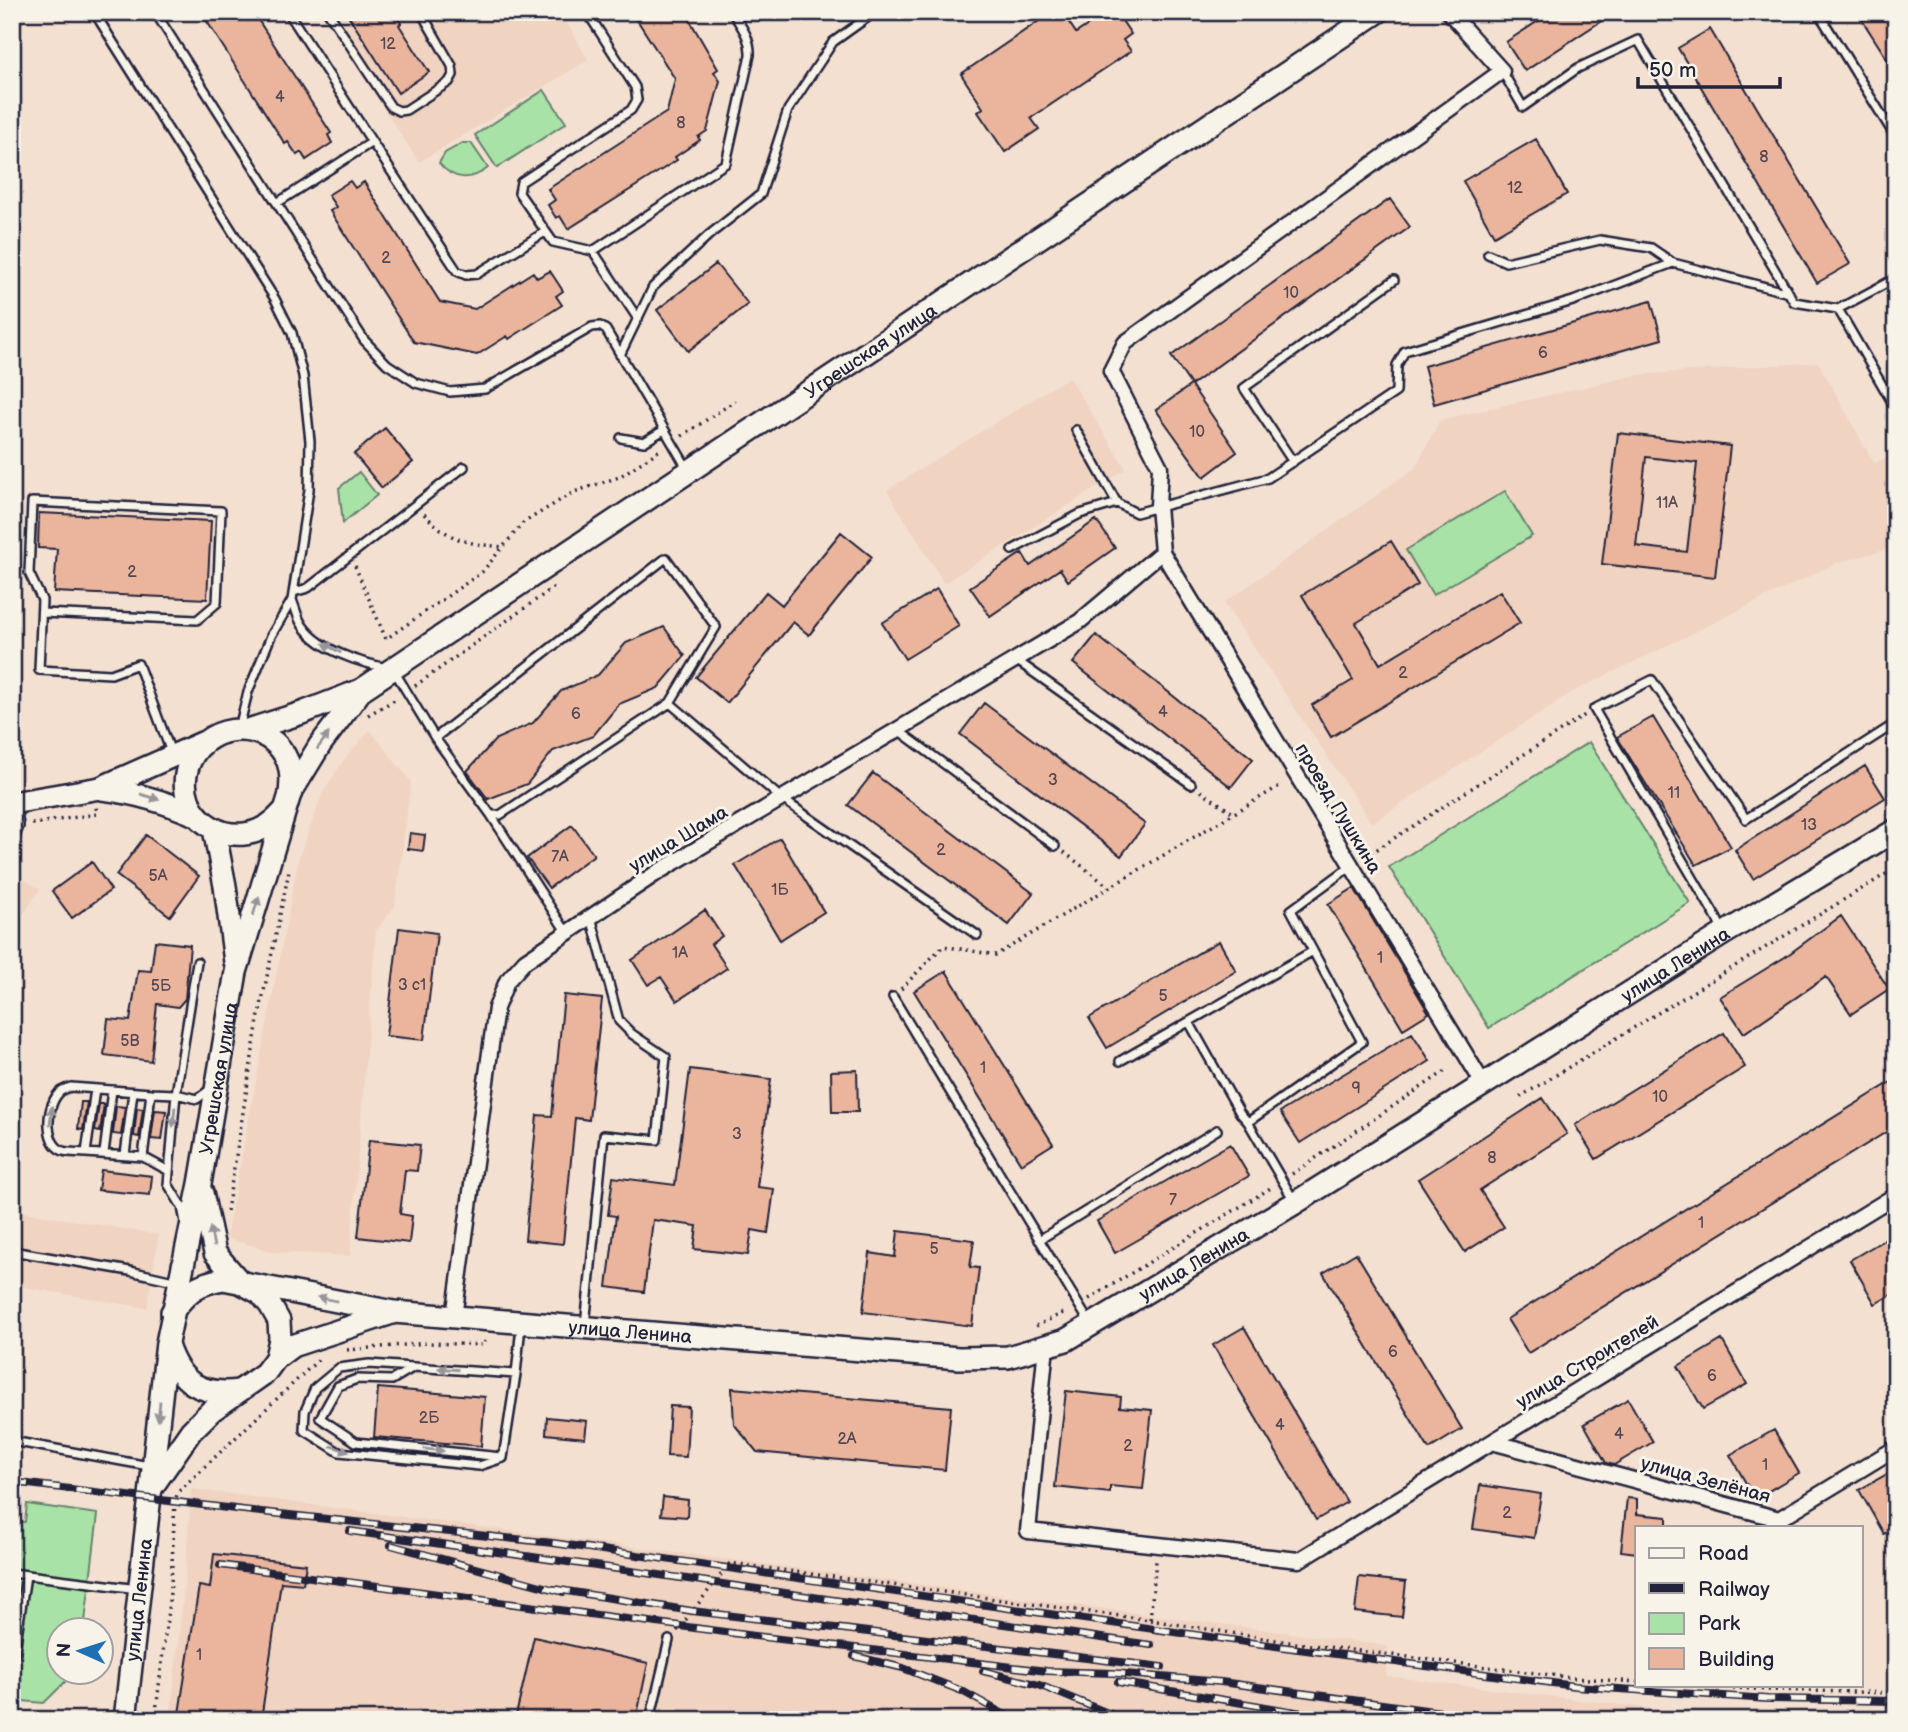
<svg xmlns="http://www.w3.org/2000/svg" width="1908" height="1732" viewBox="0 0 1908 1732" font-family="'Balsamiq Sans',sans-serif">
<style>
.built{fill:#f0d3c1}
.green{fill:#a9e2a6;stroke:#668270;stroke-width:2}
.building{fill:#eab59c;stroke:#22223b;stroke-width:2;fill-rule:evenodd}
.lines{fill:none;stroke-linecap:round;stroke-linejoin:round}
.lane-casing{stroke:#22223b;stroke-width:12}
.street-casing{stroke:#22223b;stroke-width:19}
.secondary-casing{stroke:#22223b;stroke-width:26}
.path{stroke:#22223b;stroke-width:3.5;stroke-dasharray:2 5;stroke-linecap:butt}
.lane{stroke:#f7f3e8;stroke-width:7}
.street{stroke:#f7f3e8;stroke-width:14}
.secondary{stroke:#f7f3e8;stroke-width:21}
.rail-casing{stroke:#22223b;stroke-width:8}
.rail{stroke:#f7f3e8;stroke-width:5;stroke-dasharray:16;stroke-linecap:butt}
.oneway{fill:#97959a}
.labels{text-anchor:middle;stroke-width:6;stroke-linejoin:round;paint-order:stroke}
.number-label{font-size:16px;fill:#544753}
.street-label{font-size:19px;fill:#22223b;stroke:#f7f3e8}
</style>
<rect width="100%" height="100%" fill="#f3e0d1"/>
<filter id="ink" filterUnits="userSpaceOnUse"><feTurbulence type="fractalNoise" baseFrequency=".0143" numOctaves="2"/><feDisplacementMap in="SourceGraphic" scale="14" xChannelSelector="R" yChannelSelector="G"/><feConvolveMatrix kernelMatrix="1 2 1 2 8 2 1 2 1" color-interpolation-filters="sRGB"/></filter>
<g filter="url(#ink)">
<path class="built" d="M321,12h240l27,48 -169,102z
M1818,362l56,101 22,-9v93l-60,16 -264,129 -200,131 -148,-220 191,-135 25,-48 197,-45z
M1069,377l57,92 -182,114 -57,-93z
M370,730l41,52 -16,124 -19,24 -26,326 -76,-4 -48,-14 73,-381 24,-64 20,-32z
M12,872l28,17 -28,42z
M12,1210l147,25 -12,73 -135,-23z
M191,1489l1197,157 -2,30 356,44h-1572l15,-140z"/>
<path class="green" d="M544,90l22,33 -69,45 -22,-33z
M463,143h8l17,25c-17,13 -35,13 -49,-5l6,-10z
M359,472l18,23 -34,28 -4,-35z
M1505,491l27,45 -99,59 -27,-45z
M1589,742l101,161 -201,125 -100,-161z
M27,1504l71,10 -14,116h-24v42l14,1 -30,30 -32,-3v-179l13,1z"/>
<path class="building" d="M201,12h52l78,121 -3,2 4,8 -26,17 -5,-8 -4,3 -9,-13 -3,2z
M346,12h48l7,11 -2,2 30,47 -31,21z
M632,12h53l33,57 -4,3 6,9 -13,50 -9,6 2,3 -25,17 2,3 -109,69 -8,-13 -4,2 -8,-13 7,-5 -7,-11 119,-77 8,-33z
M1052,12h10l14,21 32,-21h8l15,22 -8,6 8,11 -100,67 8,11 -34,23 -27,-40 5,-4 -22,-34z
M1552,12h63l-90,59 -19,-29z
M1857,12h39v61z
M1710,29l140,235 -33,19 -139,-235z
M1536,139l31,55 -73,42 -31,-55z
M350,181l5,7 9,-6 76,120 35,7 58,-37 4,6 13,-7 13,20 -7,5 6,9 -53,34 -2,-3 -30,19 -63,-13 -84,-131 6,-4 -8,-12z
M1390,199l20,28 -219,158 -20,-29z
M716,264l32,40 -60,47 -31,-41z
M1651,301l11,38 -228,65 -10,-38z
M1191,385l46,67 -33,25 -48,-67z
M385,428l28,34 -31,26 -28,-34z
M1618,433l112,13 -15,131 -113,-13zM1646,457l51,6 -10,89 -51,-6z
M39,513l172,8 -4,78 -153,-7 3,-43 -19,-1z
M1096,520l19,28 -47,33 -8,-12 -70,47 -20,-29 52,-34 8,13z
M841,532l31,25 -63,78 -16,-13 -66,81 -31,-26 70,-85 16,13z
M1391,541l27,44 -62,38 24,41 120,-73 20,32 -189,114 -19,-32 41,-25 -51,-85z
M937,589l22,37 -54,33 -23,-36z
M664,627l21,29 -27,32 -39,16 -26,32 -40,15 -26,33 -39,15 -21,-28 29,-32 37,-16 28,-32 37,-16 28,-32z
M1096,635l157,124 -22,28 -158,-124z
M984,703l161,121 -24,32 -161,-122z
M1653,717l78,130 -35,18 -79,-128z
M1865,766l20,32 -132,81 -18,-29z
M873,773l160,120 -24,32 -161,-120z
M572,825l22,30 -45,33 -22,-30z
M410,833l15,2 -2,16 -15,-2z
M146,835l53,41 -29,40 -54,-41z
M780,838l44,74 -44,28 -45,-75z
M92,862l19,28 -39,28 -20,-27z
M1354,888l75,125 -26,16 -75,-125z
M705,910l17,26 -11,8 16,24 -50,33 -16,-24 -13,8 -16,-25z
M1841,916l48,73 -38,25 -25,-37 -82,56 -24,-36 65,-40z
M399,928l38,5 -13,107 -38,-4z
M155,941l35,4 -5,54 -7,8 -21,-3 -6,57 -47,-6 4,-36 22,2 8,-51 13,1z
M1219,941l17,30 -129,77 -18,-30z
M946,971l107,173 -32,20 -107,-173z
M564,995l38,4 -13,121 -14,-2 -12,126 -38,-4 12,-125 15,1z
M1412,1033l18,28 -130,82 -20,-31z
M1724,1033l21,34 -149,92 -21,-34z
M690,1069l81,10 -14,108 17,2 -6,44 -16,-3 -4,25 -54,-6 3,-23 -44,-6 -9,72 -37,-5 9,-71 -8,-1 5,-38 62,8z
M857,1070l1,42h-26l-1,-41z
M1896,1079v47l-368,227 -21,-34z
M1543,1098l24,36 -87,56 24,37 -39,25 -47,-73z
M81,1102h6l-4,28 -5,-1z
M99,1104h5l-4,28 -5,-1z
M116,1106l9,1 -4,28 -8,-1z
M137,1108l6,1 -4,28 -5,-1z
M155,1110l11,1 -4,29 -11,-1z
M369,1140l51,5 -3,26 -12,-1 -5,44 12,2 -3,27 -51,-6z
M1230,1144l19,32 -134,77 -18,-32z
M101,1170l51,6 -2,19 -52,-5z
M898,1231l76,9 -4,27 9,1 -7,58 -109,-14 7,-59 25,4z
M1896,1233v59l-21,12 -25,-44z
M1356,1253l106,176 -33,20 -106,-176z
M1244,1327l103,175 -31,18 -103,-175z
M1722,1340l25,44 -44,25 -25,-43z
M378,1388l107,9 -4,49 -107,-9z
M732,1388l219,19 -6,63 -188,-18 -23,-28z
M1066,1391l55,6 -1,10 32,3 -9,79 -33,-3v7l-55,-6z
M1628,1399l25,43 -39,23 -8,-2 -22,-39z
M670,1406l19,1 -3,50 -19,-1z
M547,1417l40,4 -2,17 -39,-4z
M1774,1430l25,43 -44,26 -25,-44z
M1896,1469v58l-12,7 -25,-44z
M1480,1485l61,9 -7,44 -61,-9z
M663,1497l25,3 -1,17 -26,-2z
M1627,1498l10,1v15l30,3v10h-30v26l-16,-2z
M214,1554l92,10 -3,20 -22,-2 -20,138h-83l21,-134 11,2z
M1359,1577l47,5 -4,35 -47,-5z
M534,1637l114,26 -12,57h-121z"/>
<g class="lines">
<g class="lane-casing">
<path id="lane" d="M94,12l181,287 17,34 11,43 7,65 -1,49 -17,110 -21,36 -23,56 -9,36
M155,12l209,328 23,24 29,19 34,9 35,-3 107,-62 8,-1 6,4 81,138
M328,12l63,95 8,4 7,-1 43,-28 4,-7 -1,-9 -31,-54
M587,12l48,75 2,13 -6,10 -110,72 -2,11 34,49 40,9 45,68
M1818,12l78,126
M1502,71l21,36 55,-39 60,-28 156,262 44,7
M372,142l85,129 9,4 11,-1 68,-42
M277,203l95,-61 -84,-130
M593,251l133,-88 24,-108c1,-17 -9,-29 -18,-43
M1488,254l18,8 94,-22 51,8 22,15
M1896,278l-58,31 58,100
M620,355l33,-68 56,-52 52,-41 27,-84 45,-68 42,-30
M1076,430l41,73 19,10 132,-35 128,-86 1,-27 8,-14 168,-50 100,-38 116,30
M621,438l23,4 20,-12
M1293,462l-49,-74 150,-108
M1012,550l68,-36 37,-11
M294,592l14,-4 156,-121
M292,600c3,7 5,15 8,21 15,29 63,43 93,48l42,69 56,77h9l170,-112
M42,613l155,7 20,-17 4,-92 -189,-9 -3,71 13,27 -3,70 72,4 27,-10 34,91
M1016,660l175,124
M898,730l157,116
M435,738l231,-180 50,69 -46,76 111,95 196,137
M491,815l76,118
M12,845l7,-19 -3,-23
M1723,933l-6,-14 -123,-210 58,-29 94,139 150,-96
M893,997l196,325
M1189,1022l51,91 8,9
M1120,1061l193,-110
M95,1089l-9,64 57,4
M86,1153c-7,-1 -17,0 -23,-2 -20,-8 -17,-48 -2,-60 3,-2 6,-3 10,-4l80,6
M104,1153l8,-63
M125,1155l8,-63
M169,1171l-26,-14 8,-64 25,1 21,-132
M1293,1199l-45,-77 114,-80 -71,-132 60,-44
M185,1222l-3,-15 -14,-23 8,-90 21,5 15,-11
M1039,1240l178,-110
M12,1251l118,20 48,11
M585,1326l19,-191 53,5 9,-83 -34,-23 -13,-13 -28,-104
M414,1367l-22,13 -35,-1 -19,7 -18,32 36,24 145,15
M516,1374l-147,-10 -30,4 -24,20 -10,23 -1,19 35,22 140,14 24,-8 13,-84 5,-48
M12,1441l137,25
M12,1573l126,16
M12,1670l14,-95
M650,1720l19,-80"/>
</g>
<g class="street-casing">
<path id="street" d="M1449,12l53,59 -377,272 -14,28 49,96 -2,39 4,46 322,533
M454,1317l42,-309 11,-27 18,-20 133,-89 421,-250 83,-70
M1046,1346l-18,185 271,29 597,-365
M1492,1442l287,77 117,-71"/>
</g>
<g class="secondary-casing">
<g id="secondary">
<path id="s1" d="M248,730l54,-17 59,-23 1017,-678"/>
<path d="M102,789c35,4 64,13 96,27"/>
<path d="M12,803l88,-15 102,-45"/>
<path d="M283,812c-43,51 -117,6 -93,-51 19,-41 81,-42 98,1 4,11 3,21 2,32"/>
<path d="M214,829l11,57 10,76"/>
<path d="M202,1193l13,60 25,29 20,11 10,12 9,16 1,18 -4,19"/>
<path id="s2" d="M172,1312c16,-21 24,-28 51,-33l171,33 565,46 49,-1 58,-17 229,-137 428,-269 173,-104"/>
<path d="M167,1345c12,37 33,51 72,46"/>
<path d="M152,1487l39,-56 20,-20 54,-38 11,-15 16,-12 100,-33"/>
<path id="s3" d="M125,1720l42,-377 33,-159 36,-212 54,-178 30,-49 40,-53"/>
</g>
</g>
<path class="path" d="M682,436l53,-35
M424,514c28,28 41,29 79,33
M355,566l31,73 96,-67 41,-49 51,-31 45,-15 44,-29
M415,686l142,-101
M368,715l30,-17
M1887,744l9,17
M1201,791l32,22
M32,824l65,-10 -1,-7
M1064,852l45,35
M1365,857l220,-142
M901,989l42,-43 53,9 287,-171
M1520,1097l376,-229
M1292,1174l155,-104
M227,1211l31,-191 31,-149
M1089,1299l185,-113
M1036,1326l31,-15
M347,1350l81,-7 56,2 1,-4
M1150,1620l138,22 287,36 62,4
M677,1631l53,-68 420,57 6,-60
M1684,1685l85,5 127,3
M155,1720l16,-136 4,-83 3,-9 140,-132"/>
<use href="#lane" class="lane"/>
<use href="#street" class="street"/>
<use href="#secondary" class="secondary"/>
<g class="rail-casing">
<path id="rail" d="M12,1482l240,29 301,32 678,97 344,46 193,13 128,2
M350,1531l801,114
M391,1545l172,47
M220,1565l535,71 292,35 66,2 108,9 278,38
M554,1589l138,22 470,56
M854,1656l49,12 59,23 52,29
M983,1671l56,14 86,35
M1118,1682l225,38"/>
</g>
<use href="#rail" class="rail"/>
</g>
<defs><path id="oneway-solid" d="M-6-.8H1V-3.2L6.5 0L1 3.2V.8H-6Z" transform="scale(1.75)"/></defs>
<g class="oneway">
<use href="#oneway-solid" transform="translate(332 648) rotate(-152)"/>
<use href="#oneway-solid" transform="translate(323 741) rotate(-54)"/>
<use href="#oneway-solid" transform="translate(150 797) rotate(17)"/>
<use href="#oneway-solid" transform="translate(256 906) rotate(-73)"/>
<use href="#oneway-solid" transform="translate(51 1116) rotate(-84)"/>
<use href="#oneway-solid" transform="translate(174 1117) rotate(95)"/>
<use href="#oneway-solid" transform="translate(212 1237) rotate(-102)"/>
<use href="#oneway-solid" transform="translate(327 1299) rotate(-169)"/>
<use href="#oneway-solid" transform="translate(448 1369) rotate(-176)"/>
<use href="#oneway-solid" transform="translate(159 1411) rotate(96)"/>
<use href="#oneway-solid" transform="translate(340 1449) rotate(18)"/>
<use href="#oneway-solid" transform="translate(434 1450) rotate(6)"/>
</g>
</g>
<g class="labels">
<g class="number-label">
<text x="388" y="49">12</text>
<text x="280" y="102">4</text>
<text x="681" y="128">8</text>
<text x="1764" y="162">8</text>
<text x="1515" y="193">12</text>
<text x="386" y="263">2</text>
<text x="1291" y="298">10</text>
<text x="1543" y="358">6</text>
<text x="1197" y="437">10</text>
<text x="1667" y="508">11А</text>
<text x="132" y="577">2</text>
<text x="1403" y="678">2</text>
<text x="1163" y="717">4</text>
<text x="576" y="719">6</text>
<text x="1053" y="785">3</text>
<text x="1674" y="798">11</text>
<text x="1809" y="830">13</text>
<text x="941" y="855">2</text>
<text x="560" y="862">7А</text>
<text x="158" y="881">5А</text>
<text x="780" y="895">1Б</text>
<text x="680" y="958">1А</text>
<text x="1380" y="963">1</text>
<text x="412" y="990">3 с1</text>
<text x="161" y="991">5Б</text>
<text x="1163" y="1001">5</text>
<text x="130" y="1046">5В</text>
<text x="983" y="1073">1</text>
<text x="1356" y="1093">9</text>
<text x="1660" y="1102">10</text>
<text x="737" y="1139">3</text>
<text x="1492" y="1163">8</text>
<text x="1173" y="1205">7</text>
<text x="1701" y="1228">1</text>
<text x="934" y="1254">5</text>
<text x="1393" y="1357">6</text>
<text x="1712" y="1381">6</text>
<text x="429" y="1423">2Б</text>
<text x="1280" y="1430">4</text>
<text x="1619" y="1439">4</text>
<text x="847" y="1444">2А</text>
<text x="1128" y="1451">2</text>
<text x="1765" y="1470">1</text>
<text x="1507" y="1518">2</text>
<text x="199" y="1660">1</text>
</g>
<g class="street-label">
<text dy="7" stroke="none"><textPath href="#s1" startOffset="732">Угрешская улица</textPath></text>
<text transform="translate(1339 808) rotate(59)" y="7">проезд Пушкина</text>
<text transform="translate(678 838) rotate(-31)" y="7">улица Шама</text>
<text dy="7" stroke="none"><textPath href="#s2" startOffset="1629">улица Ленина</textPath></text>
<text dy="7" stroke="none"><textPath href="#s3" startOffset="649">Угрешская улица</textPath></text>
<text dy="7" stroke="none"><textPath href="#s2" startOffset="1062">улица Ленина</textPath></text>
<text dy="7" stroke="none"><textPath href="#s2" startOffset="474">улица Ленина</textPath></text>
<text transform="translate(1587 1361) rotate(-31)" y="7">улица Строителей</text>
<text transform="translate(1706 1479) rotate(15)" y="7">улица Зелёная</text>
<text dy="7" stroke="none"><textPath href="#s3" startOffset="121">улица Ленина</textPath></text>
</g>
</g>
<rect width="1908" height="1732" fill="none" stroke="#f7f3e8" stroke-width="42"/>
<rect x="21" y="21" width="1866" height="1690" fill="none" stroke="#22223b" stroke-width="2.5" filter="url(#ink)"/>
<rect x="1635" y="1526" width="228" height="161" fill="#f7f3e8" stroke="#a29fa3" stroke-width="2"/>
<rect x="1649" y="1548" width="35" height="10" fill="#f7f3e8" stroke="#a29fa3" stroke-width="2"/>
<text x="1698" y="1560" font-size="21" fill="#22223b">Road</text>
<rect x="1649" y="1583" width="35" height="10" fill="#22223b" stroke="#a29fa3" stroke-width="2"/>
<text x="1698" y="1596" font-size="21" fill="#22223b">Railway</text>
<rect x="1649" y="1613" width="35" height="21" fill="#a9e2a6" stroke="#a29fa3" stroke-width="2"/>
<text x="1698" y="1630" font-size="21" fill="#22223b">Park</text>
<rect x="1649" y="1648" width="35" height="21" fill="#eab59c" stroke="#a29fa3" stroke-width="2"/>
<text x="1698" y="1666" font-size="21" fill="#22223b">Building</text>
<g transform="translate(80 1651) rotate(273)"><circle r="33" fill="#f7f3e8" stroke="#a29fa3" stroke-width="2"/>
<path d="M0-5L12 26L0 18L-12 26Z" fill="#1f6fb2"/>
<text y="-10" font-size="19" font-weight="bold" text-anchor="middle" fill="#22223b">N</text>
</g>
<path d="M1638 77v10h142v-10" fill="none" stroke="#22223b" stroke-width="3.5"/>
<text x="1649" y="77" font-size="21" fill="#22223b" stroke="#f7f3e8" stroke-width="5" paint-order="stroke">50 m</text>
</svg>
